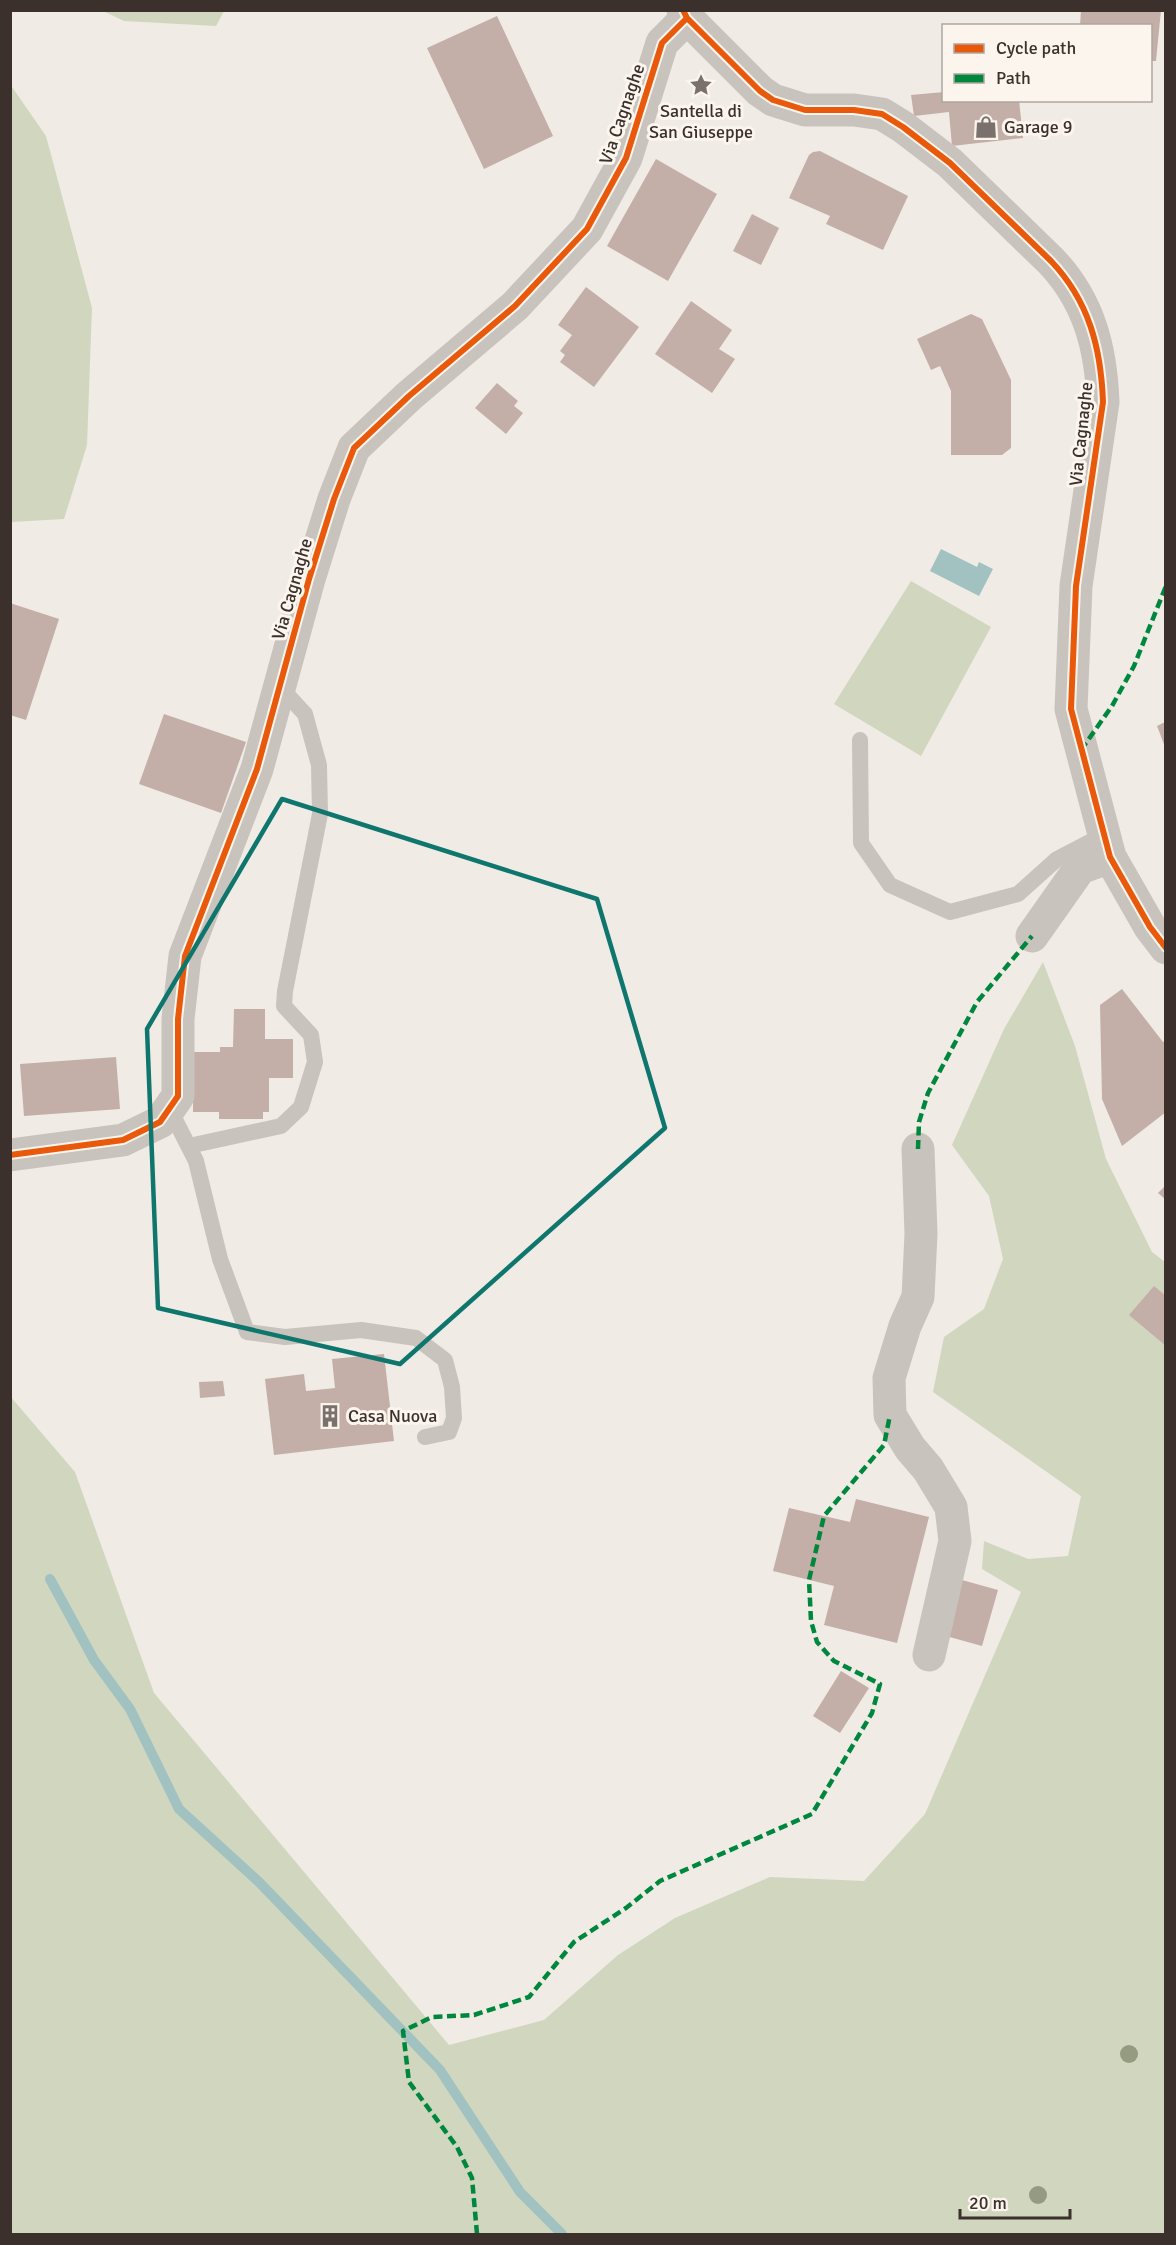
<svg xmlns="http://www.w3.org/2000/svg" width="1176" height="2245" viewBox="0 0 1176 2245" font-family="Signika,sans-serif">
<style>
.green{fill:#d1d6bf}
.water{fill:#a1c2c1}
.lines{fill:none;stroke-linecap:round;stroke-linejoin:round}
.stream{stroke:#a1c2c1;stroke-width:10}
.building{fill:#c3afa7}
.lane{stroke:#c9c3be;stroke-width:16}
.street{stroke:#c9c3be;stroke-width:33}
.quiet{stroke:#00873e;stroke-width:4.5;stroke-dasharray:9 4.5;stroke-linecap:butt}
.cycleway-casing{stroke:#fbf5ee;stroke-width:10}
.cycleway{stroke:#e8590c;stroke-width:6}
.tree{fill:#959b80}
.marked{fill:none;stroke:#0f766e;stroke-width:4.5;stroke-linejoin:round}
.labels{text-anchor:middle;stroke-width:6;stroke-linejoin:round;paint-order:stroke}
.poi-label{font-size:18px;fill:#3b302b;stroke:#fbf5ee;text-anchor:start}
.street-label{font-size:18px;fill:#3b302b;stroke:#fbf5ee}
</style>
<rect width="100%" height="100%" fill="#f0ebe5"/>
<path class="green" d="M103,11l121,-1v1l-8,15 -92,-5z
M10,84l36,52 46,172 -5,137 -23,74 -53,3z
M911,581l80,46 -70,129 -87,-52z
M1043,962l32,84 31,113 46,93 13,10v972h-1154l-1,-838 65,76 79,221 295,352 95,-25 74,-65 57,-37 95,-41 94,4 61,-67 96,-222 -39,-23 2,-28 44,18 40,-3 13,-60 -148,-104 11,-55 40,-28 19,-50 -14,-63 -37,-51 52,-116z"/>
<path class="water" d="M941,549l36,18 2,-5 14,7 -14,27 -49,-25z"/>
<g class="lines">
<path class="stream" d="M50,1579l44,81 36,49 49,100 80,73 181,188 80,122 42,42"/>
</g>
<path class="building" d="M1081,10h80l-5,51h-6v-35h-70z
M497,16l56,120 -69,33 -57,-121z
M944,92v8h75l4,38 -71,8 -3,-34 -35,4 -3,-21z
M820,151l88,45 -25,54 -57,-26 4,-8 -41,-18 20,-43 4,-3z
M656,159l61,35 -49,87 -61,-35z
M752,214l27,14 -18,37 -28,-14z
M586,287l53,40 -45,60 -34,-25 5,-7 -5,-4 12,-16 -14,-10z
M691,301l41,29 -13,19 16,10 -23,34 -57,-39z
M971,314l11,5 29,61v68l-9,7h-51v-64l-11,-25 -9,4 -14,-31z
M497,383l21,18 -4,5 9,7 -17,21 -31,-26z
M10,603l49,16 -33,101 -16,-5z
M164,714l82,28 -25,71 -82,-29z
M1165,722v25l-8,-21z
M1122,989l41,53 3,-2v72l-44,34 -20,-47 -2,-94z
M234,1009h31v30h28v39h-24v34h-6v7h-44v-7h-26v-60h27v-5h13z
M116,1057l4,52 -96,7 -4,-52z
M1166,1185v15l-8,-7z
M1154,1286l12,10v50l-37,-31z
M384,1354l10,87 -120,14 -9,-76 39,-5 2,17 29,-3 -3,-29z
M223,1381l2,15 -25,2 -1,-16z
M856,1499l73,18 -32,126 -73,-18 10,-39 -61,-15 16,-63 61,14z
M962,1580l36,10 -16,56 -36,-10z
M841,1671l28,17 -29,45 -27,-17z"/>
<g class="lines">
<path class="lane" d="M860,740l1,103 29,42 60,27 68,-18 39,-35 46,-24
M169,1108l27,53 24,98 27,73 38,5 76,-7 55,8 29,22 7,27 2,31 -5,14 -24,5
M189,1146l92,-20 20,-19 14,-45 -4,-27 -27,-29 1,-15 35,-177 -1,-49 -14,-51 -25,-27"/>
<path class="street" d="M683,10l4,8 73,73 13,9 32,10h49l28,4 21,13 47,36 101,98c38,40 50,87 52,141l-27,184 -5,123 39,148 40,70 16,21
M1032,936l48,-68 30,-11
M918,1149l3,85 -3,63 -13,29 -16,52 1,37 20,33 18,21 23,38 4,34 -26,114
M10,1155l113,-15 37,-18 18,-26v-77l7,-63 72,-187 52,-190 25,-80 20,-51 55,-52 106,-90 72,-77 39,-71 36,-115 25,-25"/>
<path class="quiet" d="M1081,750l31,-44 22,-40 32,-80
M918,1149l1,-27 9,-29 49,-91 55,-66
M477,2234l-5,-56 -15,-31 -48,-65 -6,-51 29,-14 42,-2 55,-18 45,-55 52,-34 34,-27 152,-67 60,-101 8,-29 -46,-23 -17,-19 -6,-21 -2,-41 15,-64 60,-71 6,-30"/>
<g class="cycleway-casing">
<path id="cycleway" d="M683,10l4,8 73,73 13,9 32,10h49l28,4 21,13 47,36 101,98c38,40 50,87 52,141l-27,184 -5,123 39,148 40,70 16,21
M10,1155l113,-15 37,-18 18,-26v-77l7,-63 72,-187 52,-190 25,-80 20,-51 55,-52 106,-90 72,-77 39,-71 36,-115 25,-25"/>
</g>
<use href="#cycleway" class="cycleway"/>
</g>
<g class="tree">
<circle cx="1129" cy="2054" r="9"/>
<circle cx="1038" cy="2195" r="9"/>
</g>
<path class="marked" d="M282,799l315,100 68,229 -265,236 -242,-56 -11,-279z"/>
<defs>
<g id="sight-bare" transform="scale(1.8)"><path d="M0-6L1.8-2.2L6-1.7L2.9 1.2L3.7 5.4L0 3.3L-3.7 5.4L-2.9 1.2L-6-1.7L-1.8-2.2Z" fill="#7a716c" stroke="#fbf5ee" stroke-width="2.5" paint-order="stroke"/></g>
<g id="shop-bare" transform="scale(1.8)"><path d="M-5-2.5h2.3a2.7 3.5 0 0 1 5.4 0H5L5.5 6h-11ZM-1.5-2.5h3a1.5 2.3 0 0 0-3 0Z" fill="#7a716c" stroke="#fbf5ee" stroke-width="2.5" paint-order="stroke"/></g>
<g id="building-bare" transform="scale(1.8)"><path d="M-4-6H4V6H1V3H-1V6H-4ZM-2.5-4.3h1.7v1.8h-1.7ZM.8-4.3h1.7v1.8H.8ZM-2.5-1h1.7V.8h-1.7ZM.8-1h1.7V.8H.8Z" fill="#7a716c" stroke="#fbf5ee" stroke-width="2.5" paint-order="stroke"/></g>
</defs>
<g fill-rule="evenodd">
<use href="#sight-bare" x="701" y="85"/>
<use href="#shop-bare" x="986" y="127"/>
<use href="#building-bare" x="330" y="1416"/>
</g>
<g class="labels">
<g class="poi-label">
<text x="701" y="117" text-anchor="middle">Santella di<tspan x="701" dy="21">San Giuseppe</tspan></text>
<text x="1004" y="133">Garage 9</text>
<text x="348" y="1422">Casa Nuova</text>
</g>
<g class="street-label">
<text transform="translate(622 114) rotate(-71)" y="6">Via Cagnaghe</text>
<text transform="translate(1081 434) rotate(-84)" y="6">Via Cagnaghe</text>
<text transform="translate(292 589) rotate(-74)" y="6">Via Cagnaghe</text>
</g>
</g>
<rect width="1176" height="2245" fill="none" stroke="#3b302b" stroke-width="24"/>
<rect x="942" y="24" width="210" height="78" fill="#fbf5ee" stroke="#aea6a0" stroke-width="1.5"/>
<rect x="954" y="44" width="30" height="9" fill="#e8590c" stroke="#aea6a0" stroke-width="1.5"/>
<text x="996" y="54" font-size="18" fill="#3b302b">Cycle path</text>
<rect x="954" y="74" width="30" height="9" fill="#00873e" stroke="#aea6a0" stroke-width="1.5"/>
<text x="996" y="84" font-size="18" fill="#3b302b">Path</text>
<path d="M960 2209v9h110v-9" fill="none" stroke="#3b302b" stroke-width="3"/>
<text x="969" y="2209" font-size="18" fill="#3b302b" stroke="#fbf5ee" stroke-width="4.5" paint-order="stroke">20 m</text>
</svg>
